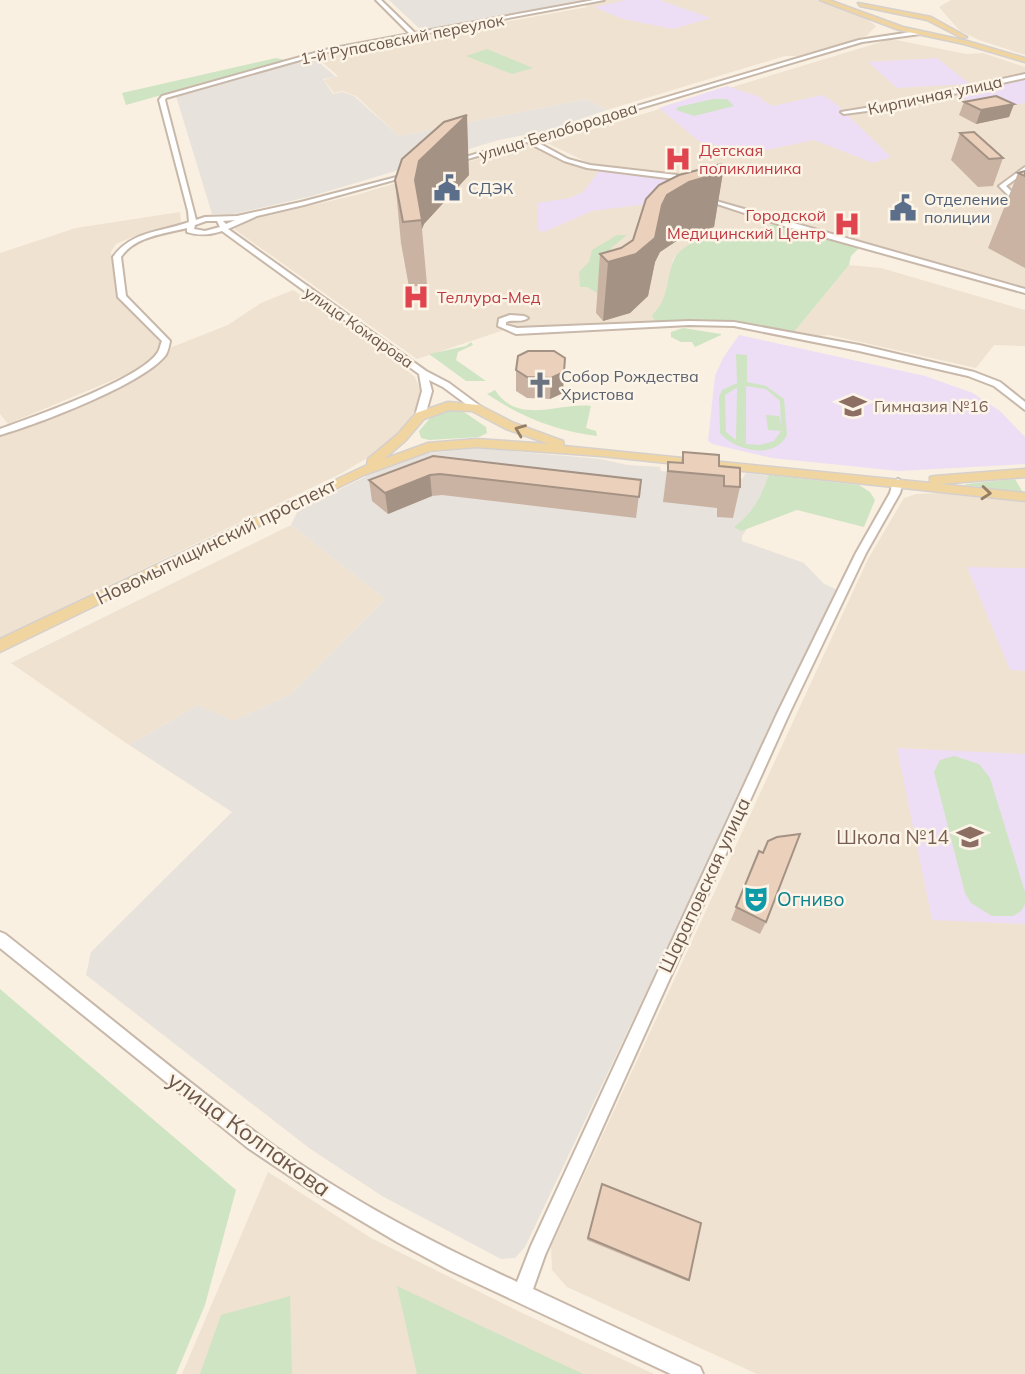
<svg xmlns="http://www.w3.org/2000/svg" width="1025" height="1374" viewBox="0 0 1025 1374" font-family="Mulish,sans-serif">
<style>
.residential{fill:#efe2d1}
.industrial{fill:#e8e2dc}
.education{fill:#eddef5}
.green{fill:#cfe4c2;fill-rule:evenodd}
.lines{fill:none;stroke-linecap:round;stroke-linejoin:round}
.minor-casing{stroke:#c8b8aa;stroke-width:4}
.major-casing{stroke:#d6d0cd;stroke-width:3}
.minor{fill:#fff;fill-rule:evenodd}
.major{fill:#f1d5a0;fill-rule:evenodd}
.wall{fill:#cab3a2}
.shaded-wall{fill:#a49284}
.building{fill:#ebd0bc;stroke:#a49284;stroke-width:2}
.oneway{stroke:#957e64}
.labels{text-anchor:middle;stroke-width:5;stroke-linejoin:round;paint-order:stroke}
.far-street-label{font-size:16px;fill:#6d584b;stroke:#fcf4e7}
.far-health-label{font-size:16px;fill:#be3a42;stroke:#fcf4e7;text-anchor:start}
.far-service-label{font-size:16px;fill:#4e5e75;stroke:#fcf4e7;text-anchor:start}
.far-worship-label{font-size:16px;fill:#5b616d;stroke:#fcf4e7;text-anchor:start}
.far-education-label{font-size:16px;fill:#785e54;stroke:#fcf4e7;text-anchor:start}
.street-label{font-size:19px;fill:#6d584b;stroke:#fcf4e7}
.education-label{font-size:19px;fill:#785e54;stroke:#fcf4e7;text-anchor:end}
.culture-label{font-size:19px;fill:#0d838f;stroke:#fcf4e7;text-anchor:start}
.near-street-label{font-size:23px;fill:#6d584b;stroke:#fcf4e7}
</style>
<rect width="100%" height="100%" fill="#f9f0e1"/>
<path class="residential" d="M607,0h210l44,15 15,11 -10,10 -67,20h-14l-178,54 -21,-11 -187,37 -43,-40 -13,-5 -9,2 -10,-13 14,-4 -22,-19 271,-50 -2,-2z
M951,0h74v55l-46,-15 -19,-9 -21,-24z
M891,39l75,15 17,-1 42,14v222l-334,-97 -2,-14 -92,-11 -50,-24z
M529,144l43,21 111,29 90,29 -13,8 -44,5 -29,10 -14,13 -7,39 -5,10 -9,7 3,8 -145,5 -93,31 -183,-130 12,-8 110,-26z
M180,212l1,10 -51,16 -14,6 -5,8 6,45 44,46 -8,15 -16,12 -129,54 -8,-10v-161l76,-25z
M849,265l32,3 144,42v36l-31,-1 -18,23 -147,-33 -14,1 -21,-4z
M293,290l93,63 29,24 5,12v11l-13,24 -33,30 -32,19 -342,165v-202l134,-57 30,-21 8,-11 56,-22 33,-22z
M940,493l85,8v873h-268l-190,-87 -15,-17 -1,-23 317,-688 36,-61 12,-4z
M291,525l94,74 -94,95 -58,27 -35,-16 -69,40 -118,-82z
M268,1172l103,66 147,73 136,63h-472z"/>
<path class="industrial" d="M389,0h208l-175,31z
M313,57l23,20 -13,2 10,15 10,-2 11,4 45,40 187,-37 21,11 -58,20 -50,10 -187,56 -78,18h-22l-36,-118z
M478,448l122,11 28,6 32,2 1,4 81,8 4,-6 25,3 -6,27 -23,33v5l62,22 19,20 14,7 -312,657 -10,11 -14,1 -119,-63 -73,-48 -223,-173 5,-23 141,-140 -103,-67 69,-40 35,16 58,-27 94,-95 -94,-74 7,-15 93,-46 31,-10z"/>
<path class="education" d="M626,0h33l52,18 -38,11 -50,-10 -29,-12z
M937,58l33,26 -73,4 -29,-26z
M1025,79v24l-20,4 -27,-2 -21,-9z
M727,86l36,12 -3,1 13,7 49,-11 13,8 56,54 -18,6 -59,-23 -62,13 -52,-11 -41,-34z
M599,171l80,10 -16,21 -71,9 -48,21 -7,-2v-27l33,-5 13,-6z
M739,335l186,41 48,17 27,18 25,26v27l-126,7 -127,-13 -60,-14 -4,-3 7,-65 8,-18z
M967,567l58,1v103l-15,-1z
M897,748l128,6v170l-93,-4z"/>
<path class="green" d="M487,49l46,19 -21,6 -46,-18z
M276,58l9,2 -159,45 -4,-12z
M713,99h14l7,7 -40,10 -18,-6 2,-3z
M773,223l86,25 -8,8 -2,9 -55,67 -67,-12 -72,3 -3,-8c23,-20 10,-52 32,-67 26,-19 66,-5 89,-25z
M617,235h10l-16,13 -12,46 -12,-7h-7l-1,-15 10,-10 3,-12z
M683,328l38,6v1l-26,12 -3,-5h-11l-10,-5v-5z
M471,342l2,3 -15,7 -2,8 30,21h-20l-37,-27 37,-8z
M736,354l11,1v27l19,4 18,13 3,36c-12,25 -52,16 -67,-2l-1,-36 3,-7 15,-7zM746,386l20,3 14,12 1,24 -2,-9 -13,-1 2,15 13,1 -7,10 -14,4 -14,-1zM736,388h1l-1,52 -10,-8 -1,-37z
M495,390c23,36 64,12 96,16l-5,22 10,3 1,5c-40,-5 -76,-19 -110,-42z
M445,410l19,2 22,15 1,6 -8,4 -50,3 -8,-2 -2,-7 12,-14z
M769,475l90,10 11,7 5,8 -11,27 -67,-17 -56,21 -7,-4c20,-15 26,-29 35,-52z
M1015,479l9,15 -59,-9 1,-1z
M954,756l25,8 11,14 35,114v12l-4,7 -8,5h-21l-21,-13 -6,-10 -31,-121 6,-12z
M0,989l236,201 -31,115 -29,69h-176z
M397,1286l186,88h-166z
M290,1296l2,78h-92l21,-59z"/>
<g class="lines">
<g class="minor-casing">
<path id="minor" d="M376,0h5l34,33 179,-33h10l-272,51 -166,47 -1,2 31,120 9,-3 32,-1 64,-14 111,-29v2l-108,30 -47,11 -29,13 198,142 23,12 35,26v4h-6l-35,-26 -14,-7 3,11 -7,25 -2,2h-6l-2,-2 7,-25 -3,-17 -197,-143c-12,4 -22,5 -35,1v-4c-23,6 -52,8 -66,29l5,39 44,45c-1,5 -2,11 -5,15 -24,29 -127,68 -165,79v-6c33,-12 142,-50 158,-77 2,-3 2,-7 4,-11l-44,-44 -5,-40c18,-26 49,-25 76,-35l-1,-11 -29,-111 3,-4 167,-47 81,-15zM235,220l-9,4 -3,-3zM206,221h11l3,6 -15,4 -11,-2 1,-4z
M918,31l2,3 -58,8 -329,98 35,19 22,6 87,10 12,7v2h-4l-10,-5 -88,-11 -23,-7 -37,-19 -70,20 -5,-1 407,-121z
M1025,74v4l-135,30 -46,6 -3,-2 49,-8z
M1025,167v5l-19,14 13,13 -6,7h-4l-2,-1 5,-6 -13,-13z
M702,197l323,92v4l-241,-67 -82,-27z
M510,315l14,1 4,2c-6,5 -15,1 -22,4v3l11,3 172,-7 45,1 125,23 115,27 26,10 25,20v8l-31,-24 -26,-10 -109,-25 -125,-25 -45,-1 -173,9 -18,-8 1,-7z
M898,479l5,3 -3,11 -34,60 -77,161 -244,541 -12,34 167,78 3,7h-32l-222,-104 -52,-28 -76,-45 -73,-49 -248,-200v-16l5,2c85,67 168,137 254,201 79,59 168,105 258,147l14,-36 246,-532 79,-161 34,-60 3,-11z"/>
</g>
<g class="major-casing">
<path id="major" d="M820,0h9l74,27 64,14 58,17v4l-61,-18 -65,-14z
M858,3l73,14 36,20 -5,1 -35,-18 -67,-14z
M448,402l31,3 35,18 49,18 1,5 366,37v-6l5,-1 90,-7v8l-86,7 86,9v8l-424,-45 -125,-9 -46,4 -66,24 -364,177v-13l367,-174 1,-6 30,-25 18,-21zM449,410l23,1 34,18 43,15 -73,-5 -48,4 -44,16 22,-19 18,-21z"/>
</g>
<use href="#minor" class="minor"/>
<use href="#major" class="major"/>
</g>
<path class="wall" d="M964,102l50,2 -5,13 -33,7 -17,-9z
M960,133l43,25 -10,28 -15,1 -27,-27z
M1025,171v97l-37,-20 30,-75z
M723,172l-9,55 -33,11 -21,14 -5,10 -7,34 -18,17 -27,8 -7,-8 4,-59 21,-6 12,-8z
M469,175l-45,49 -2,5 5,56 -18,2 -8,-44 -6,-63z
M528,351l35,42 -13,6 -23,-1 -11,-7v-21z
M683,452l36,14 21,21 -7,31 -16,-1v-9l-54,-6 5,-40 13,1z
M433,456l208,24 -5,38 -194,-23 -10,1 -44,18 -16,-13 -3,-21z
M759,851l7,71 -6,12 -29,-14z
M602,1184l87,96 -2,1 -100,-41z"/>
<path class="shaded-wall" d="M1014,104l-5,13 -33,7 5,-14z
M467,115l2,60 -45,49 -2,5 -7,-49 4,-19z
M723,172l-9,55 -33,11 -21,14 -5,10 -7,34 -18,17 -27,8 5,-59 28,-8 31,-59 22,-13z
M565,358l-2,35 -13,6 1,-21z
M430,475l2,21 -44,18 -3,-21z"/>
<path class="building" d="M996,96l18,8 -33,6 -17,-8z
M467,115l-48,46 -4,19 7,40 -19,2 -8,-42 7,-21 42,-37z
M974,132l29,26 -14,1 -29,-26z
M721,164l2,8 -34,10 -22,13 -5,10 -7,33 -19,16 -28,8 -8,-8 21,-6 12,-8 13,-41 13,-14 20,-10z
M1025,171v5l-7,-3z
M528,351h26l11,7 -1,14 -13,6 -24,-1 -11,-7 2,-14z
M683,452l36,3v11l21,2v19l-16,-1v-10l-56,-5v-9l15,1z
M433,456l208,24 -2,17 -199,-23 -10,1 -45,18 -16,-13z
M800,834l-34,88 -30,-15 23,-56 4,2 5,-12 9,-4z
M602,1184l99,39 -12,57 -101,-42z"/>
<defs><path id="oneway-chevron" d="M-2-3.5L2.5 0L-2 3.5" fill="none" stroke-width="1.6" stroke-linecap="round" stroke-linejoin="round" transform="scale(1.75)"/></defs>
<g class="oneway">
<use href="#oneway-chevron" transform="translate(520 430) rotate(-158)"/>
<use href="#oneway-chevron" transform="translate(986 493) rotate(5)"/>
</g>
<defs>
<g id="hospital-bare" transform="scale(2.1)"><path d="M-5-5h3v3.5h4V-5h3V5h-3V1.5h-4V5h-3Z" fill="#e0444e" stroke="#fcf4e7" stroke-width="2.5" paint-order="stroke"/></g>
<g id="civic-bare" transform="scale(2.1)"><path d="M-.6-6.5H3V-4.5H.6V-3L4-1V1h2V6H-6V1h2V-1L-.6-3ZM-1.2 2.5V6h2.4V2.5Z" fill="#5c6f8a" stroke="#fcf4e7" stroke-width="2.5" paint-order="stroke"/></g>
<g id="church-bare" transform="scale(2.1)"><path d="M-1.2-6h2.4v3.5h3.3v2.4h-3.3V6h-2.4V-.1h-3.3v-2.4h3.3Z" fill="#6b7280" stroke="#fcf4e7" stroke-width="2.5" paint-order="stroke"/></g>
<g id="school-bare" transform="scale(2.1)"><path d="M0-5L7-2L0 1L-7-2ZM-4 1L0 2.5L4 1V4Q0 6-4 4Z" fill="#8d6e63" stroke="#fcf4e7" stroke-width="2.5" paint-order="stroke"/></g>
<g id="theatre-bare" transform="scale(2.1)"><path d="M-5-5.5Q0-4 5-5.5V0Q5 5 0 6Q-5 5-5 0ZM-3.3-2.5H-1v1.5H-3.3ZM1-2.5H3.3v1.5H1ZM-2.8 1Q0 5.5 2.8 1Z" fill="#0f9aa8" stroke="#fcf4e7" stroke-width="2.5" paint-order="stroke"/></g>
</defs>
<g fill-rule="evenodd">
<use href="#hospital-bare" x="678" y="159"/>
<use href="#civic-bare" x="447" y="188"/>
<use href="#civic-bare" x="903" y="208"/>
<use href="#hospital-bare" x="847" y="224"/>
<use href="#hospital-bare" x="416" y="297"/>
<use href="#church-bare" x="540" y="385"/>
<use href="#school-bare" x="853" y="406"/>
<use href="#school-bare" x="970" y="837"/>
<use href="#theatre-bare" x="756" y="899"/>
</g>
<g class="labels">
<g class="far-street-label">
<text transform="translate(402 39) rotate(-11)" y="6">1-й Рупасовский переулок</text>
<text transform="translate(935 95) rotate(-12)" y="6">Кирпичная улица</text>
<text transform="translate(558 131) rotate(-17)" y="6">улица Белобородова</text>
<text transform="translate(359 327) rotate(35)" y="6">улица Комарова</text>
</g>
<g class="far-health-label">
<text x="699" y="156">Детская<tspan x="699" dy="18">поликлиника</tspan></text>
<text x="826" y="221" text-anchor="end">Городской<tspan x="826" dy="18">Медицинский Центр</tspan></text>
<text x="437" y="303">Теллура-Мед</text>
</g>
<g class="far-service-label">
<text x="468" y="194">СДЭК</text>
<text x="924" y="205">Отделение<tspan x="924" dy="18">полиции</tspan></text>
</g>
<g class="far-worship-label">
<text x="561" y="382">Собор Рождества<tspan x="561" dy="18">Христова</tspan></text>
</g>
<g class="far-education-label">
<text x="874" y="412">Гимназия №16</text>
</g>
<g class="street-label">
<text transform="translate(216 541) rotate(-26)" y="7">Новомытищинский проспект</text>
<text transform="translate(704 885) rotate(-65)" y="7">Шараповская улица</text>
</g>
<g class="education-label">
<text x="949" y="844">Школа №14</text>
</g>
<g class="culture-label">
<text x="777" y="906">Огниво</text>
</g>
<g class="near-street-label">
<text transform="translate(249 1134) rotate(36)" y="8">улица Колпакова</text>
</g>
</g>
</svg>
